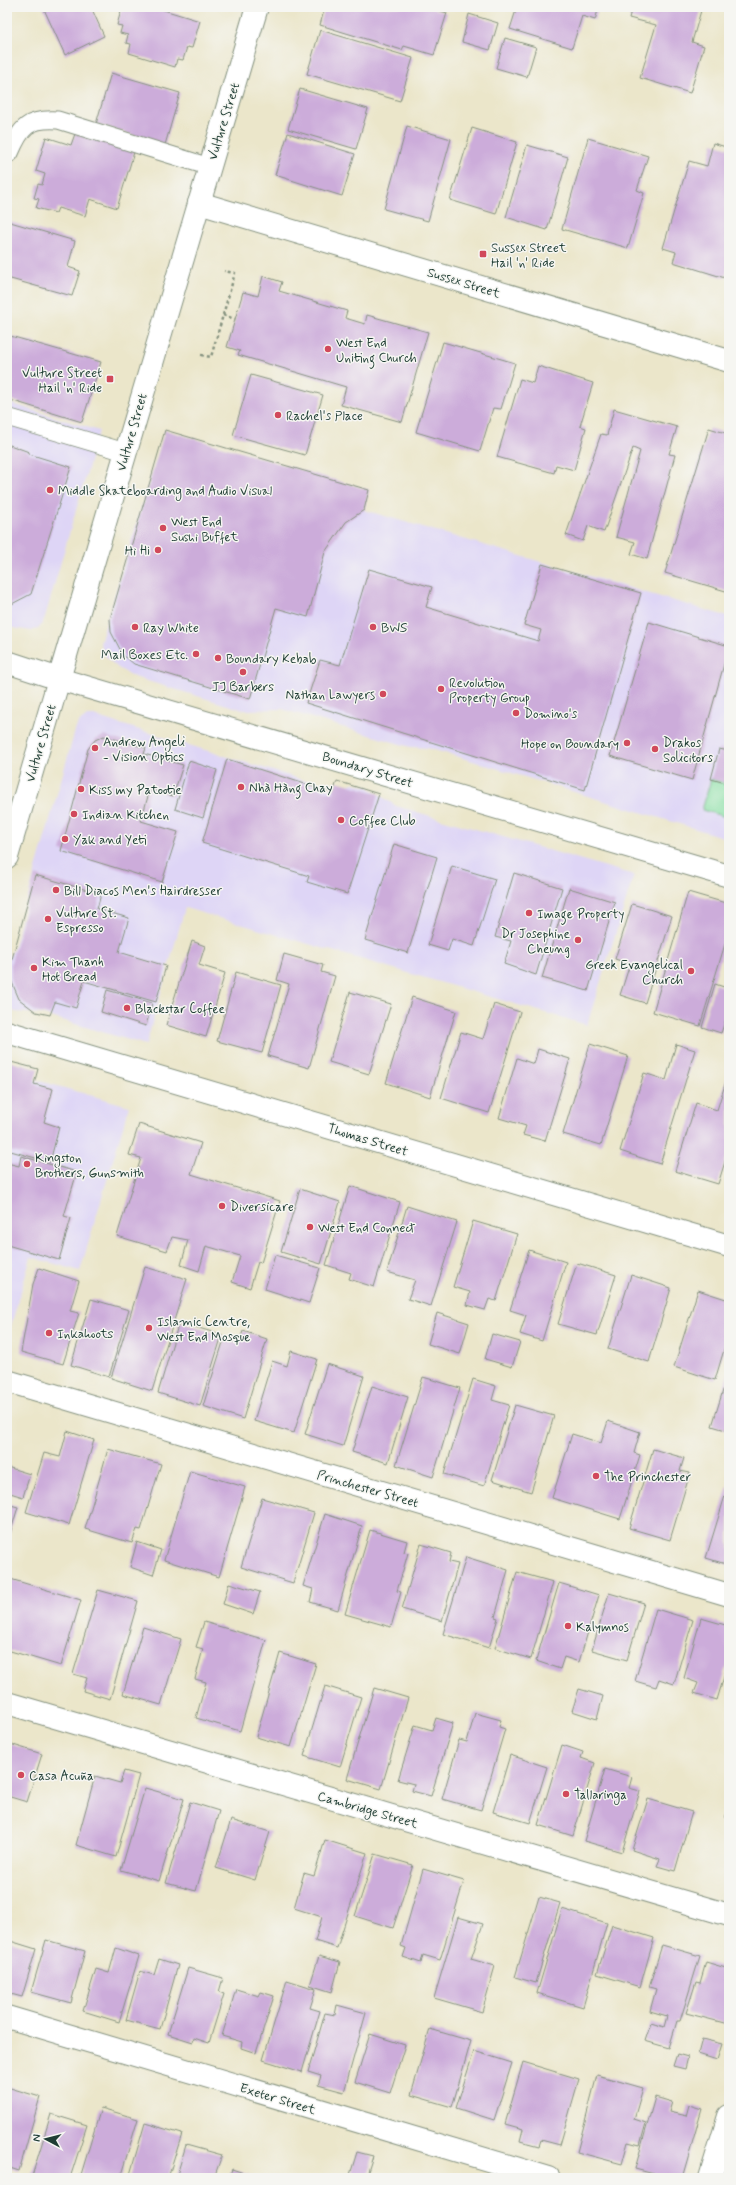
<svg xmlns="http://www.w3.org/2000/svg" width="736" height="2185" viewBox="0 0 736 2185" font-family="Mynerve,sans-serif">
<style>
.built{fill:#ded5f6}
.green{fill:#88e0a5;stroke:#548e6c}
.building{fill:#ccacda}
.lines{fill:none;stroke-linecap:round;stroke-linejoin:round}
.service-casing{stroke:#85927f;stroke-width:19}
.minor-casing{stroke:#85927f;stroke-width:24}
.tertiary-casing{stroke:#85927f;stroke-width:24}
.secondary-casing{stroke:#85927f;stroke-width:24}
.path{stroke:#85927f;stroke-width:2.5;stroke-dasharray:3 3;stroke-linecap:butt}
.service{stroke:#fff;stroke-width:17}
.minor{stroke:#fff;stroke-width:22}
.tertiary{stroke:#fff;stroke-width:22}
.secondary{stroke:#fff;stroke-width:22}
.poi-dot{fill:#d1495b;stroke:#f6f6f2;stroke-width:1.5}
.labels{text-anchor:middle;stroke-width:3;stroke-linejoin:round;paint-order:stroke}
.street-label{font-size:13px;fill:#1f3d34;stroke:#f6f6f2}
.poi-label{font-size:13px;fill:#1f3d34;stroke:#f6f6f2;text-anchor:start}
</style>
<rect width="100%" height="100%" fill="#f6f6f2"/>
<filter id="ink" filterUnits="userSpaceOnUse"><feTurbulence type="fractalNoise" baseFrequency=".025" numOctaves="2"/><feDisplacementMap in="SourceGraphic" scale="8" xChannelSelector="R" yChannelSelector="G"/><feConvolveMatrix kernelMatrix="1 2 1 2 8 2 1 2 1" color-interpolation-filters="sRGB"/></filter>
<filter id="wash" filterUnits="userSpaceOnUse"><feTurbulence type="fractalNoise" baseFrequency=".012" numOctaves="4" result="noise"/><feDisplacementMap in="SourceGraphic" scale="16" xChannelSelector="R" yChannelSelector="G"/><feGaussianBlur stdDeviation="0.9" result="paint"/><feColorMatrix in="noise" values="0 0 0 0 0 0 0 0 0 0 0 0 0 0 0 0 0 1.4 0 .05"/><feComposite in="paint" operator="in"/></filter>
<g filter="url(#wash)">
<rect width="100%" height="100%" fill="#ebe6ca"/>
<path class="built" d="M7,402l92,29 -54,186 -5,10 -8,4 -25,-4z
M165,430l204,60 -5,20 365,107v222l-273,-83 -29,-8 -17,-1 -128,-38 -38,1 -110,-33 -16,-9 -13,-12 -5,-13z
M87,716h7l238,73 22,-6 14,4 28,19 238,69 -47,150 -402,-117 -39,137 -105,-31 -26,-2 -8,-6v-46l6,-10 62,-219 3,-8z
M7,1072l122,34 -49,165 -49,-14 -24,82z"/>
<path class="green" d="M711,779l18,5v34l-27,-8z"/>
<g id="blocks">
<path class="building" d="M43,7h48l13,29 -39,19z
M122,7h32l46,14 -8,27 -5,-1 -4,13 -6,-1 -2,8 -46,-14 2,-9 -5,-1 2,-8 -8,-2 2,-7 -5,-1z
M325,7h103l19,6 -13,42 -30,-9 -2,4 -82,-25z
M517,7h82l-4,13 -13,-4 -10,32 -62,-19z
M632,7h70l-10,35 12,4 -14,47 -50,-15 16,-53 -27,-7z
M469,14l29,9 -8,27 -28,-8z
M320,30l93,28 -13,43 -93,-27z
M505,38l31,9 -9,30 -31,-9z
M111,73l69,20 -15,52 -69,-21z
M300,89l68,20 -12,40 -68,-20z
M407,126l44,13 -23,82 -44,-12z
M472,128l45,14 -21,72 -46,-14z
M76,131l59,18 -18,59 -27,-9 -5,17 -27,-8 -2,5 -20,-5 3,-9 -5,-1 4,-14 4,1 3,-11 -9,-3 10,-34 25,8z
M288,133l67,21 -13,42 -67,-21z
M588,138l60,18 -11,34 7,3 -16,55 -66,-19z
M713,143l16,5v117l-4,13 -52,-16 3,-10 -13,-4 26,-87 18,5z
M527,145l41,12 -21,73 -41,-13z
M7,221l68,20 -7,26 12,4 -8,25 -65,-18z
M263,276l19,6 -3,9 68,20 -2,7 20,6 2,-9 61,17 -26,90 -61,-17 5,-18 -108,-32 2,-4 -13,-4 16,-55 15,4z
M7,335l94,27 -19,60 -75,-23z
M443,342l72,21 -14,46 -8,-1 -13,43 -64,-19z
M538,366l55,17 -13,43 6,2 -12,42 -18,-5 -2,8 -57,-16 23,-78 13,4z
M251,375l72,20 -18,60 -72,-20z
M614,409l63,18 -8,27 6,1 -28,104 -16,-5 4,-12 -19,-5 24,-86 -7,-3 -29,84 -16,-6 -5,15 -17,-6 35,-101 6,1z
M709,428l20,6v158l-64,-19z
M165,430l204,60 -5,20 -18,12 -21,30 -17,65 -32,-9 -26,91 -116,-35 -11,-9 -12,-23 -1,-13z
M7,444l22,8v2l42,13 -40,127 -23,12z
M542,564l99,29 -56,197 -279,-87 14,-43 20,5 29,-96 63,18 -6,20 112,34 3,-11 -17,-5z
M649,622l80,24 -37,134 -82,-24z
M104,736l42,12 -2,6 39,11 -10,31 -23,-7 -9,32 37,11 -16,50 -101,-31 27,-102 7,-9z
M719,749l10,2v33l-18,-5z
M227,759l106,34 4,-12 42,13 -32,100 -40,-12 2,-6 -107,-33z
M189,761l28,9 -14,48 -28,-9z
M394,844l43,13 -29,96 -43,-13z
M452,866l43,13 -21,67 -22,-7 -4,12 -20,-6z
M514,873l48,15 -26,87 -32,-11 7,-23 -16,-4z
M35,875l66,19 -4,15 32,9 -10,34 47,14 -10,36 -72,-21 -8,27 -21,-6 -5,13 -14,-3 -17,-13 -8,-19v-17z
M569,888l46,14 -27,89 -46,-13z
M688,892l41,12v27l-29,95 -47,-14z
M632,904l40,12 -27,87 -25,-8 10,-31 -15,-5z
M192,941l13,5 -6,19 26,8 -19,64 -40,-12z
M284,954l39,11 -2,7 14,4 -26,92 -41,-12 21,-72 -12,-4z
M236,972l45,13 -19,68 -45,-12z
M729,981v29l-8,23 -19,-6 13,-43 12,4z
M107,990l45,13 -6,23 -45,-14z
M350,992l41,12 -22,70 -40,-12z
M412,997l44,14 -26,86 -44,-14z
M494,1004l26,8 -31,101 -48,-15 20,-66 22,7z
M590,1044l38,12 -27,89 -38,-11z
M676,1044l19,6 -35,114 -40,-13 24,-78 22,7z
M538,1049l32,10 -25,82 -22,-6 3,-9 -27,-8 18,-60 17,6z
M7,1061l31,8 -4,15 19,5 -9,33 15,5 -9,35 -43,-12z
M727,1078l2,1v70l-11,35 -43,-13 21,-68 21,7z
M139,1124l62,19 -10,31 89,27 -19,62 -3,-1 -8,26 -18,-6 8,-26 -34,-10 -7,25 -18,-6 7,-25 -16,-3 -5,14 -50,-15 24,-78 -12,-3z
M21,1156l56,16 -13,44 7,2 -12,42 -52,-15v-82l12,3z
M350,1186l50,16 -26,85 -25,-8 2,-6 -25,-8z
M300,1189l40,13 -19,62 -40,-12z
M407,1206l50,16 -26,84 -23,-7 7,-19 -28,-8z
M473,1221l44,13 -21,67 -7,-2 -4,11 -18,-5 3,-13 -17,-5z
M529,1250l37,12 -24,79 -22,-7 6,-19 -16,-5z
M275,1255l45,13 -11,35 -44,-14z
M577,1263l39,12 -19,60 -39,-11z
M145,1267l42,12 -35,112 -41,-13z
M39,1268l40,13 -9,30 9,2 -16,51 -42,-12 12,-68z
M631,1275l40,13 -22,74 -41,-13z
M698,1290l31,10v33l-14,47 -41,-13z
M91,1299l38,11 -20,67 -38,-12z
M437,1313l32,10 -9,31 -32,-10z
M179,1322l43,13 -22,71 -42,-13z
M243,1331l24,8 -24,80 -40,-13 21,-67 15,4z
M492,1334l28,8 -8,25 -27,-8z
M291,1351l26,8 -23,74 -40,-12 18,-60 15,5z
M327,1364l37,12 -21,70 -38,-12z
M729,1371v60l-17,-5z
M423,1377l37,11 -27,89 -37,-12z
M473,1379l23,7 -4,14 17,5 -25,81 -40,-12z
M372,1386l36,11 -20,66 -36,-11z
M515,1405l39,11 -23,76 -39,-12z
M608,1421l32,11 -6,21 6,2 -20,64 -68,-21 20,-64 29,9z
M67,1431l27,9 -25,85 -43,-13 18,-59 16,4z
M108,1449l53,15 -20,66 -4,-1 -5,14 -47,-14z
M653,1449l31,9 -4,13 10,2 -20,67 -41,-12z
M7,1467l23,7 -7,23 -16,-5z
M190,1471l55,16 -26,90 -55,-17z
M728,1486l1,1v78l-23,-7z
M262,1498l52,15 -21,70 -52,-16z
M7,1504l11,3 -11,37z
M325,1514l37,12 -24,84 -28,-8 3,-13 -10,-3z
M370,1530l37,11 -3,11 4,1 -11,38 4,1 -10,35 -46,-13z
M137,1542l24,8 -8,25 -23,-8z
M421,1544l30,9 -2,9 9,2 -16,57 -40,-12z
M466,1557l42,13 -13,47 3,1 -9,30 -46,-14z
M517,1572l36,10 -22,77 -36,-11z
M7,1578l74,22 -20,66 -54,-16z
M229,1583l31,9 -7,22 -30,-10z
M559,1583l40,12 -20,67 -15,-5 -4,12 -24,-8z
M98,1590l40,11 -28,98 -27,-8 4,-13 -14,-4z
M609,1593l35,10 -17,57 -35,-10z
M656,1609l37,11 -19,64 -15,-5 -3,8 -21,-6z
M701,1618l28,8v34l-12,40 -23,-7 4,-10 -14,-5z
M204,1622l62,18 -26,91 -44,-13 10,-36 -11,-3 8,-30 -7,-2z
M143,1627l38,12 -20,66 -38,-11z
M280,1653l36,11 -25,83 -35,-10z
M325,1686l36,11 -21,70 -36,-11z
M374,1688l34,10 -27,91 -34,-10z
M579,1689l24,7 -6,23 -25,-8z
M475,1713l26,7 -2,7 6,2 -24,81 -39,-11 17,-59 8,2z
M436,1718l17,5 -22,73 -19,-5 2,-7 -16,-4 17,-55 17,5z
M7,1743l35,11 -15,48 -20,-6z
M562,1745l21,7 -2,6 14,5 -22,73 -35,-11z
M510,1755l37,12 -17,56 -37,-11z
M605,1769l27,8 -3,11 11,3 -18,61 -38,-11z
M124,1771l15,4 -23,82 -40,-12 19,-69 25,7z
M145,1788l39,11 -25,82 -38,-11z
M648,1799l44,13 -17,59 -18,-5 3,-7 -28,-9z
M190,1802l29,9 -23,80 -30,-8z
M729,1806v13l-4,-1z
M231,1820l39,12 -15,48 -39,-12z
M325,1840l42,13 -30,95 -22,-7 7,-24 -28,-9 10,-35 10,3z
M375,1854l38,11 -20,63 -38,-12z
M423,1869l41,12 -24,79 -17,-5 -2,8 -18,-6 3,-9 -5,-2z
M539,1897l21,6 -24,80 -21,-6z
M562,1909l45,14 -24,84 -46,-14z
M458,1917l25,7 -12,35 24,7 -13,46 -48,-14z
M612,1925l42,13 -14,49 -43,-13z
M7,1940l29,9 -14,48 -15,-4z
M46,1940l39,11 -14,52 -40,-11z
M662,1945l38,11 -20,65h-3l-8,27 -24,-7 6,-18 13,4 3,-11 -17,-5 6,-22 -7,-2z
M116,1948l23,8 -20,66 -36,-11 13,-42 13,4z
M319,1956l21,6 -8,30 -22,-7z
M159,1959l19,6 -18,64 -34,-9 14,-49 14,4z
M706,1962l23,7 -1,55 -42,-11 10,-31 4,1z
M188,1968l35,10 -4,14 5,2 -15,49 -15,-5 -1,4 -25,-8z
M287,1980l29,9 -6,19 10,3 -18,61 -39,-12z
M236,1989l23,7 2,-4 13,4 -18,57 -15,-5 1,-6 -20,-6z
M337,2005l29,8 -22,79 -26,-7 3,-9 -13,-4 17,-59 10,2z
M430,2029l41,12 -19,66 -41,-12z
M370,2034l35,11 -15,48 -35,-11z
M702,2039l20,5 -5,16 -19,-6z
M474,2051l38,12 -18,57 -38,-12z
M677,2054l11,3 -3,12 -12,-3z
M523,2062l56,17 -19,66 -19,-5 -2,6 -19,-5 3,-12 -18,-5z
M597,2075l46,13 -9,31 12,4 -6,22 -12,-3 -6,22 -45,-12z
M7,2087l33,10 -21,74 -12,-4z
M655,2097l17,5 -3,10 17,4 3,-11 13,4 -20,69h-13l-34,-9z
M101,2108l37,11 -18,59h-40z
M51,2114l36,11 -17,53h-31l-7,-2z
M145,2123l37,11 -14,44h-39z
M186,2145l36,10 -8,23h-38z
M357,2152l16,4 -7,22h-17z
M232,2169l26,9h-29z"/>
</g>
</g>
<g filter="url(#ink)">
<use href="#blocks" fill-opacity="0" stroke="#85927f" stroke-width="1"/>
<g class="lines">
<g class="service-casing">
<path id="service" d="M10,153c11,-26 18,-35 48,-33l152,47
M7,417l118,35"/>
</g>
<g class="minor-casing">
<path id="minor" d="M199,203l530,158
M7,1032l722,214
M7,1381l722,214
M7,1703l722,212
M7,2017l542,161
M710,2178l19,-62"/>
</g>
<g class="tertiary-casing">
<path id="tertiary" d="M7,857l52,-178 670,197"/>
</g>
<g class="secondary-casing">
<path id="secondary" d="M7,662l52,17 198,-672"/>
</g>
<path class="path" d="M223,315l12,4
M201,355l10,2 24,-84 -11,-2"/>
<use href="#service" class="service"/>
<use href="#minor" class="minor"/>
<use href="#tertiary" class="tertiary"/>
<use href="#secondary" class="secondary"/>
</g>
</g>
<g class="poi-dot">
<rect x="479" y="250" width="8" height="8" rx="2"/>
<circle cx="328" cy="349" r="4"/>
<rect x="106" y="375" width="8" height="8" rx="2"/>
<circle cx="278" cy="415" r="4"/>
<circle cx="50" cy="490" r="4"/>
<circle cx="163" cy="528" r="4"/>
<circle cx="158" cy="550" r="4"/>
<circle cx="135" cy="627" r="4"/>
<circle cx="373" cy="627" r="4"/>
<circle cx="196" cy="654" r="4"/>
<circle cx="218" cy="658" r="4"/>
<circle cx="243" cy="672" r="4"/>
<circle cx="441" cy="689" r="4"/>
<circle cx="383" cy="694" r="4"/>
<circle cx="516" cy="713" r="4"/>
<circle cx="627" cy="743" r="4"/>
<circle cx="95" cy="748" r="4"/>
<circle cx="655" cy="749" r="4"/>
<circle cx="241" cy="787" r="4"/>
<circle cx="81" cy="789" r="4"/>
<circle cx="74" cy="814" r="4"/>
<circle cx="341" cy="820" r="4"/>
<circle cx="65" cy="839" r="4"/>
<circle cx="56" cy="890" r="4"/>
<circle cx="529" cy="913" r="4"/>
<circle cx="48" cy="919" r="4"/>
<circle cx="578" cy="940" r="4"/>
<circle cx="34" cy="968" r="4"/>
<circle cx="691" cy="971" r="4"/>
<circle cx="127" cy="1008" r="4"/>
<circle cx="27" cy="1164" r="4"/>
<circle cx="222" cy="1206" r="4"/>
<circle cx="310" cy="1227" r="4"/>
<circle cx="149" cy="1328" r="4"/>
<circle cx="49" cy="1333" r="4"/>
<circle cx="596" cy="1476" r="4"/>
<circle cx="568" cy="1626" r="4"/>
<circle cx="21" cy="1775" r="4"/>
<circle cx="566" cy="1794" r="4"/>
</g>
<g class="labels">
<g class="street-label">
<text transform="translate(223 121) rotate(-73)" y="5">Vulture Street</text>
<text transform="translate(464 282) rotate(17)" y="5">Sussex Street</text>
<text transform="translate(131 432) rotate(-74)" y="5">Vulture Street</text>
<text transform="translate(40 743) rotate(-74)" y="5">Vulture Street</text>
<text transform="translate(368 769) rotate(17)" y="5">Boundary Street</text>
<text transform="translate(368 1139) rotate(17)" y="5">Thomas Street</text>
<text transform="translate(368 1488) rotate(16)" y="5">Princhester Street</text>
<text transform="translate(368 1809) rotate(16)" y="5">Cambridge Street</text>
<text transform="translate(278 2098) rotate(17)" y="5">Exeter Street</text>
</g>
<g class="poi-label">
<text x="491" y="252">Sussex Street<tspan x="491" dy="15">Hail 'n' Ride</tspan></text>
<text x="336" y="347">West End<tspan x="336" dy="15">Uniting Church</tspan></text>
<text x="102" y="377" text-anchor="end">Vulture Street<tspan x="102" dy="15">Hail 'n' Ride</tspan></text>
<text x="286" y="420">Rachel's Place</text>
<text x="58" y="495">Middle Skateboarding and Audio Visual</text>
<text x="171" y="526">West End<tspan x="171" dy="15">Sushi Buffet</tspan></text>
<text x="150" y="555" text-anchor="end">Hi Hi</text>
<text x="143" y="632">Ray White</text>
<text x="381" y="632">BWS</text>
<text x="188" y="659" text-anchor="end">Mail Boxes Etc.</text>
<text x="226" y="663">Boundary Kebab</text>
<text x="449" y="687">Revolution<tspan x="449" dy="15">Property Group</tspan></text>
<text x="243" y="691" text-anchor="middle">JJ Barbers</text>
<text x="375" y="699" text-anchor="end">Nathan Lawyers</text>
<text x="524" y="718">Domino's</text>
<text x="103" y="746">Andrew Angeli<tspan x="103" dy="15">- Vision Optics</tspan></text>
<text x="663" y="747">Drakos<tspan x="663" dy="15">Solicitors</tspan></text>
<text x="619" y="748" text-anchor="end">Hope on Boundary</text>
<text x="249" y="792">Nhà Hàng Chay</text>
<text x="89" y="794">Kiss my Patootie</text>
<text x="82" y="819">Indian Kitchen</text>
<text x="349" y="825">Coffee Club</text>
<text x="73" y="844">Yak and Yeti</text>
<text x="64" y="895">Bill Diacos Men's Hairdresser</text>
<text x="56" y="917">Vulture St.<tspan x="56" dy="15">Espresso</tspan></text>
<text x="537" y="918">Image Property</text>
<text x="570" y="938" text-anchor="end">Dr Josephine<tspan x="570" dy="15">Cheung</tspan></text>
<text x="42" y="966">Kim Thanh<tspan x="42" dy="15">Hot Bread</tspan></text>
<text x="683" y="969" text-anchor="end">Greek Evangelical<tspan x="683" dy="15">Church</tspan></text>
<text x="135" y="1013">Blackstar Coffee</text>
<text x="35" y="1162">Kingston<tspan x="35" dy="15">Brothers, Gunsmith</tspan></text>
<text x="230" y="1211">Diversicare</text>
<text x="318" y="1232">West End Connect</text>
<text x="157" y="1326">Islamic Centre,<tspan x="157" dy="15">West End Mosque</tspan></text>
<text x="57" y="1338">Inkahoots</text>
<text x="604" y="1481">The Princhester</text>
<text x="576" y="1631">Kalymnos</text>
<text x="29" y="1780">Casa Acuña</text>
<text x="574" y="1799">Tallaringa</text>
</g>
</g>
<rect width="736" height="2185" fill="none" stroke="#f6f6f2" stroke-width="24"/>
<g transform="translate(46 2139) rotate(277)" stroke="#f6f6f2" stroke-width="3" paint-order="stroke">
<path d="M0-3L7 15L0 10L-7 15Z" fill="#1f3d34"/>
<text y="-6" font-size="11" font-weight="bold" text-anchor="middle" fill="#1f3d34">N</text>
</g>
</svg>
